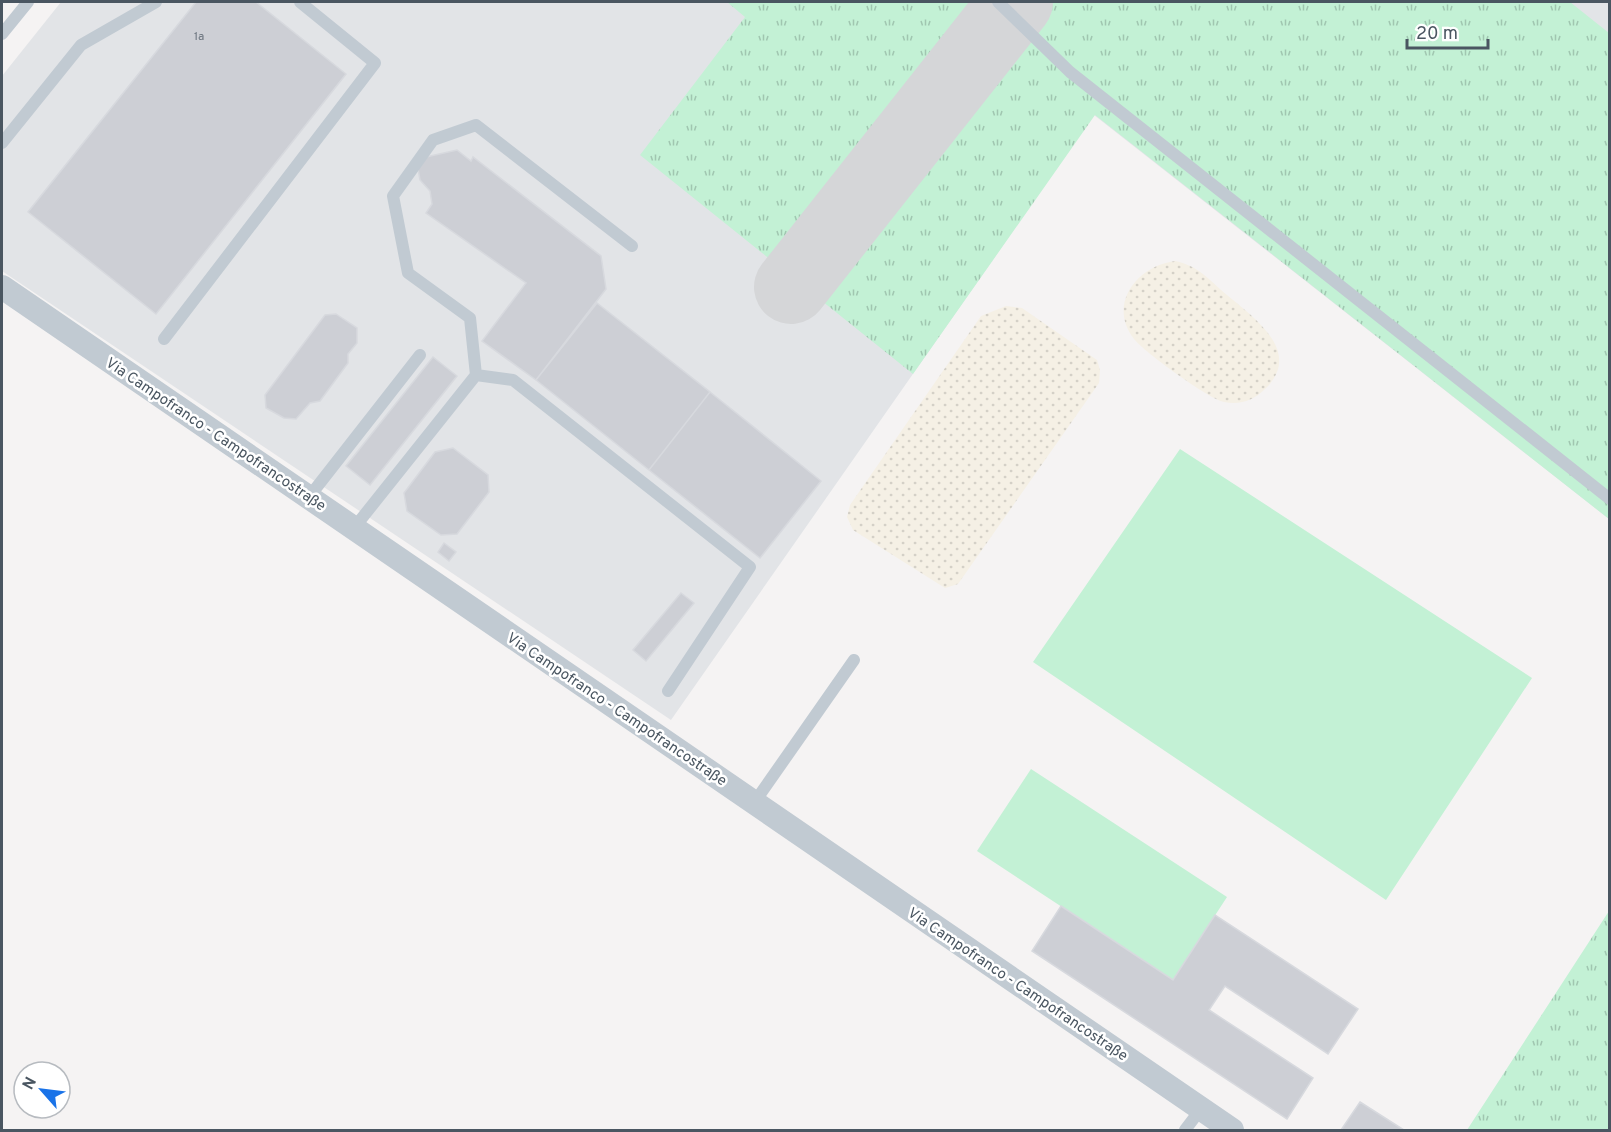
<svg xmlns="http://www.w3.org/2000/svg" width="1611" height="1132" viewBox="0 0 1611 1132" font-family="Overpass,sans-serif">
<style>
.airport{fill:#e2e4e7}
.grass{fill:url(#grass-tufts)}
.sand{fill:url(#sand-dots)}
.pitch{fill:#c3f1d5}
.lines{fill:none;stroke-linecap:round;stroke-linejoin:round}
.taxiway{stroke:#d5d6d8;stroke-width:74}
.building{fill:#cdcfd5;stroke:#d7d9de;stroke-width:1.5}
.lane{stroke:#c1cad2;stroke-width:12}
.street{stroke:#c1cad2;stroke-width:24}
.labels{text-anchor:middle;stroke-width:5;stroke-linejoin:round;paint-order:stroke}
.number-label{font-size:12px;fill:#6b747e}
.street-label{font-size:15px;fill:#4a5661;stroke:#fff}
</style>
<defs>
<pattern id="grass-tufts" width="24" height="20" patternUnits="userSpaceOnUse" patternTransform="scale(1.5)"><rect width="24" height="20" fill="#c3f1d5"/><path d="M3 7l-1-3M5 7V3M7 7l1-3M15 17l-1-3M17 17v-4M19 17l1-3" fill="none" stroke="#a0c6b0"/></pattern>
<pattern id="sand-dots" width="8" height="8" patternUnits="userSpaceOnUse" patternTransform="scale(1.5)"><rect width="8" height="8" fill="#f5f0e5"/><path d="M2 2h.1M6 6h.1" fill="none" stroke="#d4d0c7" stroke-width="1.8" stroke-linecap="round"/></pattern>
</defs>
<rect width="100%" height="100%" fill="#f5f3f3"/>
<path class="airport" d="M61,2h1548v517l-515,-404 -423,605 -669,-449v-195z"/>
<path class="grass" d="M727,2h843l39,31v486l-514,-404 -182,259 -273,-219 105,-138z
M1609,911v219h-142z"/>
<path class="sand" d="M1175,261c24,5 34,19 52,34 26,22 77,57 38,94 -12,12 -25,16 -41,13 -15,-3 -80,-50 -90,-63 -27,-35 3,-73 41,-78z
M1006,306l16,2 75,52 3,10 -1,13 -141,201 -13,4 -92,-58 -6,-13 3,-12 131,-189z"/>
<path class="pitch" d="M1180,449l352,229 -146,222 -353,-238z
M1031,769l196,128 -54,83 -196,-129z"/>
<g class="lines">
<path class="taxiway" d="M791,287l225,-285"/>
</g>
<path class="building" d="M196,2h60l90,72 -190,240 -128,-102z
M457,150l14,11 2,-4 128,99 5,33 -70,91 -54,-39 44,-58 -100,-70 6,-9 -2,-13 -10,-11 -2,-11 8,-12z
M597,303l113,89 -61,78 -113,-90z
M336,314l21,14v15l-9,11v9l-28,38 -10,2 -14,16 -12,-1 -18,-10 -1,-13 60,-80z
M433,357l24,19 -87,109 -24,-19z
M710,392l111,89 -61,77 -111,-88z
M453,448l35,27 1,17 -32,42 -16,1 -34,-24 -3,-18 31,-41z
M444,543l12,9 -7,9 -11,-9z
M681,593l13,10 -48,58 -13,-11z
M1061,906l112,74 42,-65 143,94 -30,45 -103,-68 -16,24 104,68 -26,41 -255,-168z
M1360,1102l44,28h-63z"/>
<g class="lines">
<path class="lane" d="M998,2l72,70 540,427
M2,34l26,-32
M2,143l79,-98 75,-43
M164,339l211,-276 -75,-61
M476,375l-6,-57 -62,-45 -15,-77 40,-56 43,-15 156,121
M309,497l111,-142
M354,528l122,-153 37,5 237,187 -82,124
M754,803l100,-143
M1185,1130l16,-21"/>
<path class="street" d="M2,287l1230,843"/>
</g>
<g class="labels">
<g class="number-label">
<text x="199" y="40">1a</text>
</g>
<g class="street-label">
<text transform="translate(216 434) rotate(34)" y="5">Via Campofranco - Campofrancostraße</text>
<text transform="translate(617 709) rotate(34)" y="5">Via Campofranco - Campofrancostraße</text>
<text transform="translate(1018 984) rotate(34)" y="5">Via Campofranco - Campofrancostraße</text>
</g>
</g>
<rect width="1611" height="1132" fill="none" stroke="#4a5661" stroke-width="6"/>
<g transform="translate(42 1090) rotate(298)"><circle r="28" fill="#ffffff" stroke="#b7bbc0" stroke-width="1.5"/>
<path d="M0-4.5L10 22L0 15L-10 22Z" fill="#1a73e8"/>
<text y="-9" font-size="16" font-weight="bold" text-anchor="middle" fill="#4a5661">N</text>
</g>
<path d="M1407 39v9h81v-9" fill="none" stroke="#4a5661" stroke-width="3"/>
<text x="1416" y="39" font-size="18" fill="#4a5661" stroke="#ffffff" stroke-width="4.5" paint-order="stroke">20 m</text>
</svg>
